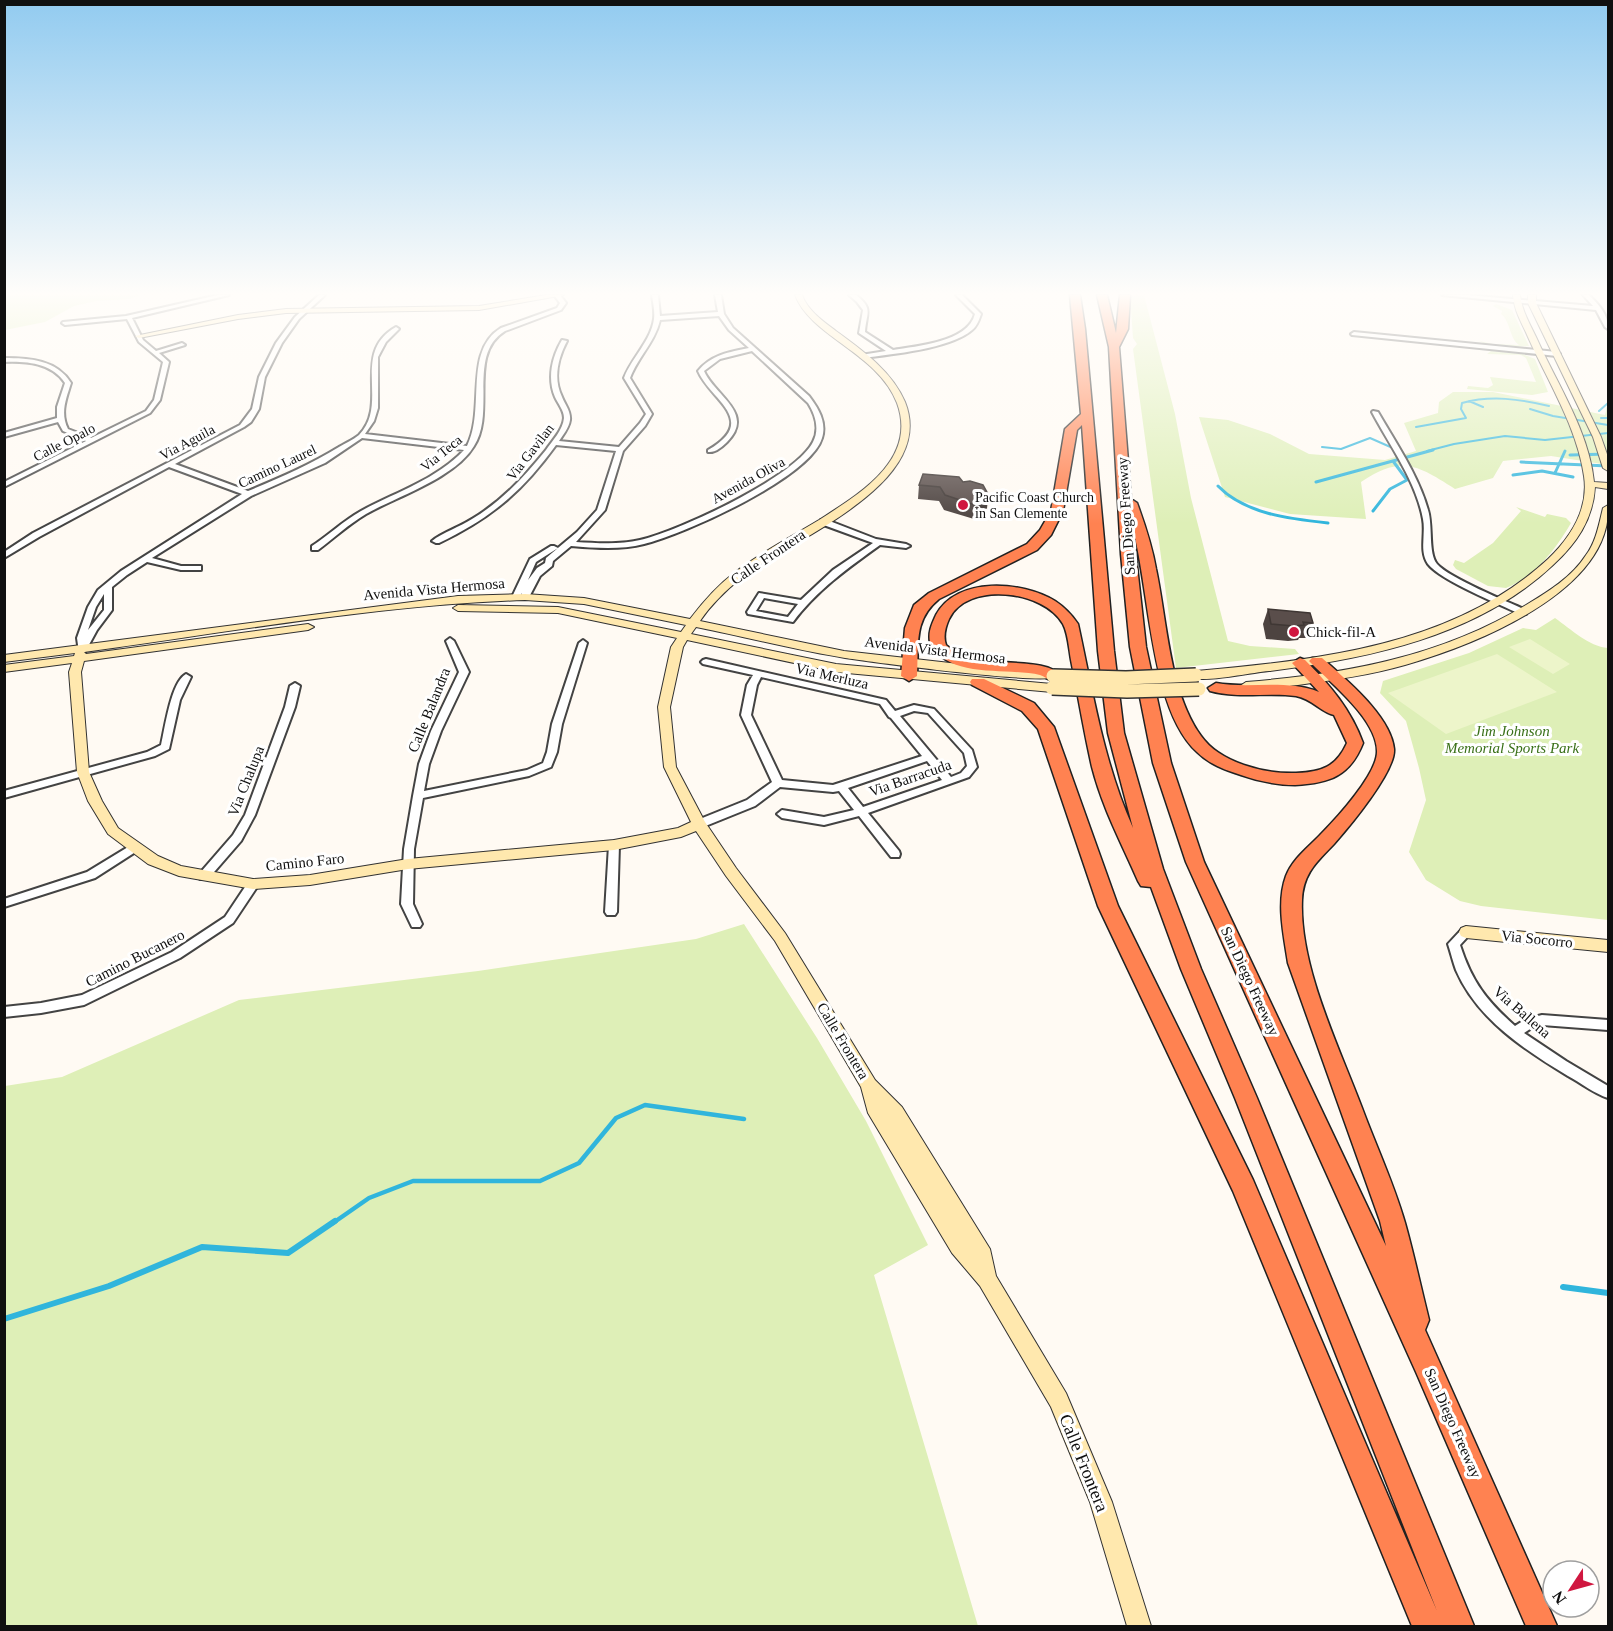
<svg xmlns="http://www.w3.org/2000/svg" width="1613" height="1631" viewBox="0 0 1613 1631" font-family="'Times New Roman',serif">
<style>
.green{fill:#deefb7}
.pitch{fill:#edf5ca}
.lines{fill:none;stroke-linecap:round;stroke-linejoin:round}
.stream-far3{stroke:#30b5dc;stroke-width:2}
.stream-far2{stroke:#30b5dc;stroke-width:3}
.stream-far1{stroke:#30b5dc;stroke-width:4.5}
.stream{stroke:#30b5dc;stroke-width:6}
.street-casing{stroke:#434343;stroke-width:4}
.secondary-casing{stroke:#323232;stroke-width:2}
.highway-casing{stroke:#212121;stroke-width:3}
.street{fill:#fff;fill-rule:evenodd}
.secondary{fill:#ffe8ae;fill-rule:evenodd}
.highway{fill:#ff8251;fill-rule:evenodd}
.secondary-bridge-casing{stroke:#323232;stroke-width:16;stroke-linecap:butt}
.secondary-bridge{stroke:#ffe8ae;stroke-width:13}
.wall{fill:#4d4340}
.shaded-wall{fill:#3f3734}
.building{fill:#5a4e4b;stroke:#3f3734;stroke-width:1.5}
.poi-dot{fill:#d01740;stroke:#fff;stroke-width:2}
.labels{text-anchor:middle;stroke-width:6;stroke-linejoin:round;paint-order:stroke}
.far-street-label{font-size:14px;fill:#101010;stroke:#fff}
.far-poi-label{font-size:14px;fill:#101010;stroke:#fff;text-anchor:start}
.street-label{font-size:15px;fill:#101010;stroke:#fff}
.poi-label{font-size:15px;fill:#101010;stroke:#fff;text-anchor:start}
.park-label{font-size:15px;font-style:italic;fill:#397018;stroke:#fff}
.near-street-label{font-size:18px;fill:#101010;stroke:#fff}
</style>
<rect width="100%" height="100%" fill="#fffaf3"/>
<path class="green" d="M5,295h135l-10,4 -34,2 -22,5 -29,16 -40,8z
M1130,295h14l31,119 16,84 37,143 22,5 45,3 4,5 -123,14 -43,-319 4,-5 -4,-6z
M1496,304l16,6 17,36c-16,1 -35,3 -50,-5l14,3 26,1c-10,-7 -8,-23 -18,-31l1,-3 -9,-5z
M1491,351l32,3 12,5 13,33 -16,3 -65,-6 1,-3 20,2 5,-3 -3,-8 46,5 -10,-24 -5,-3 -34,-1z
M1453,392h40l112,23 3,-13v63l-57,-9 -48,5 -10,17 -38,11c-38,-24 -53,-34 -94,-7l5,37 -76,-5 -65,-17 -26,-80 29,3 42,14 39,20 76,6 31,-9 -12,-28 34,-10 1,-11z
M1516,507l29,10 2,-3 19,4 5,5c-14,25 -37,54 -65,65l-18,-2 -32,-17 -3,-4 2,-5 9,3 29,-20 28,-32z
M1555,618c17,12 33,28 53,30v272l-127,-14 -21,-5 -34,-21 -17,-28 17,-52 -7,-32 -13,-47 -26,-28 3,-12 86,-28 54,-25 13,2z
M744,924l73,114 49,83 62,124 -54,30 104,351h-973v-540l57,-9 177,-77 239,-29 218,-32z"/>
<path class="pitch" d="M1530,639l40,25 -17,10 -44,-27z
M1497,654l60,38 -111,42 -58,-41z"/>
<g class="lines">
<path class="stream-far3" d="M1469,401l14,6
M1530,409l23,7 55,9
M1599,411l9,-8
M1601,418h7
M1416,427l50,-9 -5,-9 1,-6c29,-8 58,-4 87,3
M1322,447l19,2 29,-11 25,11
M1427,451l27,-7 51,-8 40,4 63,-7"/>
<path class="stream-far2" d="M1570,455l38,-1
M1521,462l87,4
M1555,473l10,-22
M1513,475l29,-4 31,6
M1316,482l117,-32
M1218,486c27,28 72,33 110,37
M1373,511l17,-22 17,-9 -14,-19"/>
<path class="stream-far1" d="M333,1223l36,-25 44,-17h127l39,-18 37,-45 29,-13 99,14"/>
<path class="stream" d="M1563,1287l45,6
M4,1319l105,-33 93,-39 86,6 47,-32"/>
<g class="street-casing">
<path id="street" d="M218,295h11l-97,23 11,22 13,11 26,-8 3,2 -26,8 10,9 -9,38 -10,13 -146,74v-5l82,-41 -23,-10 -5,-9 -54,15v-4l53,-15v-11l8,-24c-13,-20 -39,-22 -61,-21v-4c26,0 53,2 67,25 -5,16 -11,30 -3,46l23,9 55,-27 8,-11 9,-38 -24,-20 -12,-23 -62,6 -3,-2 1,-1 63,-6z
M319,295h6l-26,24 -17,24 -17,34 -6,32 -8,13 -7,5 -69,37 73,27c31,-13 62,-26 91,-44 6,-4 14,-7 20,-12 31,-31 -9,-82 37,-108l3,2 -13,13 -8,15v51l-4,13 -9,13 102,12c19,-37 -4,-95 34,-118l56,-20 3,-5 -6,-8h6l6,8 -5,7 -56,21c-38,23 -9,81 -31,115 -19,32 -76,50 -108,68 -17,10 -32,24 -48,36h-6v-4c17,-11 31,-25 49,-35 35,-19 76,-32 103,-61l-102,-12 -37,25 -74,33 -99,62 29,8h20v4h-20l-34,-8 -20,13 -15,12v23l-15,20 -12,22h-6l-2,-14 11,-31 10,-17 23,-19 121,-77 -73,-27 -130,70 -35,21v-6l29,-19 207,-108 12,-16 7,-32 17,-34 19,-26zM104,594v16l-16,20 8,-23z
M652,295h6l2,21 58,-4 -3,-17h6l3,19 9,14 76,68c9,12 18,26 13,42 -12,40 -138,96 -178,106 -23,6 -49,4 -73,2l-18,15 -1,5 -12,10 -12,23h-6v-6l-3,6h-6l-1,-2 18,-38 21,-13h3l4,2 -22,14 -8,18 9,-12 8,-5 1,-5 31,-26 20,-22 19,-59 -60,-6c-34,47 -65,73 -117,98h-3l-4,-2c11,-9 28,-14 40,-22 30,-18 52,-42 74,-69 6,-9 17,-20 18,-32 0,-8 -6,-14 -9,-21 -8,-19 -3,-40 7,-57l5,1c-9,17 -14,38 -5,56 3,8 9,14 8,23 -1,8 -7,15 -11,21l60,6 21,-24 6,-9 -22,-36c8,-21 27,-37 30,-59 1,-8 -1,-16 -2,-24zM719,316l10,14 20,18c-20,4 -38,7 -51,23 12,29 62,49 10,79v2c7,1 14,-5 19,-10 29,-29 -13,-47 -23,-71l16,-12 32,-8 56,52c7,11 12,26 5,39 -18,35 -134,89 -173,98 -21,5 -43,3 -64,2l29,-32 18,-59 22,-25 7,-12 -22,-36c8,-21 25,-36 30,-58z
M849,295h7c18,14 10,18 9,37l28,18c24,-4 75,-8 82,-36l-19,-19h6l19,19c-2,6 -4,12 -9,16 -22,19 -80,24 -109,28l-2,-1v-2l25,-4 -27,-18 4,-23 -6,-8z
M1442,295h25l126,11 -10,-11h6c10,10 19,19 19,34l-3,-2 -9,-17z
M1354,332l203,20 3,2 -3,2 -205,-21 -1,-1z
M1373,411l5,1c18,31 40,63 50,98 5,16 0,43 9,54 12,14 69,37 89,46v4h-6c-21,-10 -80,-34 -92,-50 -9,-13 -2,-30 -5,-45 -7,-38 -33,-73 -51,-107z
M821,520h6l49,19 30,5 4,2 -4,2 -26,-3c-32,23 -63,45 -87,77l-45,-8 -1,-2 12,-19 42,7 32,-30 40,-27 -52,-19zM764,598l34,6 -10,13 -32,-6z
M450,638l4,3 15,31 -28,59 -12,33 -5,27 103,-21 16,-7 4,-11 5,-28 27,-81 4,-3 4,3 -25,81 -5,28 -6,15 -22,9 -106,22 -9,51 -1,55 9,20 -2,3h-8l-11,-23 3,-55 9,-53 6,-32 12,-33 28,-59 -13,-31z
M706,659l180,41 9,11 19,-6 20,4 38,41 5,17 -8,10 -101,36 31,38 1,3 -1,3h-8l-32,-41 -35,9 -42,-7 -5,-4 5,-4 42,7 30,-7 -15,-19 -6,1 -53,-5 -25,19 -52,21h-8l-1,-3 1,-3 52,-21 25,-18 -31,-67 6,-30 6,-10 -50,-11 -2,-2 2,-2zM761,677l119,27 9,13 2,1 31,38 -89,29 -51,-5 -31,-65 6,-30zM914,711l14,2 36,40 3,13 -6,7 -10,4 -51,-61zM927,761l15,19 -79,27 -15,-19z
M186,674l5,3 -11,23 -11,49 -14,7 -151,42v-7l143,-39 14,-7c4,-17 10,-63 25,-71z
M295,683l5,3 -5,21 -40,108 -14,26 -33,38h-8l-2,-3 2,-3 33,-38 12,-20 40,-108 5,-21z
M614,841l5,4 -2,67 -2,3h-8l-2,-3 4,-67z
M133,844l5,4 -1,3 -42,27 -91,29v-8l83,-27z
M253,880l4,1 2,3 -26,39 -53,35 -96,47 -43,8 -37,4v-10l37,-4 41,-8 90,-43 53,-35 24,-36z
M1466,928l4,1 2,3 -12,13c12,37 26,55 55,81l11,-7 16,-4 66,5v10l-66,-5 -9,2 -9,6 42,28 42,25v12c-13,-4 -27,-15 -40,-22 -43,-26 -91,-57 -112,-106 -3,-8 -5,-17 -8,-26l14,-15z"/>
</g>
<g class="secondary-casing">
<path id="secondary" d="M546,295h18l-85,15 -193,3 -48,6 -99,19 -4,-2 103,-21 48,-6 193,-3z
M795,295h7c6,16 21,26 34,36 26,19 56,40 69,71 33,83 -114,137 -164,176 -16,13 -30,27 -41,43l144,30 168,19 41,2 6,4c-11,10 -187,-14 -214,-18 -50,-8 -99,-21 -149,-31l-5,7 145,30 216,20 6,4 -6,4 -216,-20 -149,-32 -4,7 -13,60 6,60 29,55 31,46 49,65 90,147 27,27 88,142 6,27 70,117 46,109 39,124h-24l-37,-124 -39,-95 -71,-121 -28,-33 -84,-140 -7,-26 -86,-146 -49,-65 -30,-45 -15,6 -67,13 -206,19 -98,16 -57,4 -74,-13 -31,-12 -40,-30 -20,-33 -11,-29 -8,-100 3,-9 -68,9v-7l70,-9 1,-3 -71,9v-7l454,-59 67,-2 59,4 106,21c13,-17 27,-33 44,-46 26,-20 57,-36 85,-53 40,-26 99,-60 78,-117 -19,-50 -86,-66 -102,-108zM525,600l59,4 102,21 -5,7 -123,-25 -100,-2 -5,3 5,3 100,2 119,25 -6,9 -13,60 6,60 27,55 -13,6 -64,12 -206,19 -98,16 -57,4 -72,-13 -23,-10 -40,-28 -16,-27 -13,-29 -8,-100 3,-11 224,-31 6,-3 -6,-3 -222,30 -2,-2c146,-20 293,-47 441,-52z
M1513,295h7c2,16 10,29 17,44 20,45 52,92 57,143l14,1v6l-13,-2c-2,33 -19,57 -42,78 -75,71 -185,94 -284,106 -20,2 -60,11 -77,7l-2,-3 2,-3 4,-1c122,-11 258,-25 352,-112 23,-22 41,-51 36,-83 -7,-49 -36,-94 -56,-139 -6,-14 -14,-26 -15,-42z
M1528,295h8v8l65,134 7,20v14l-5,-3 -10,-31 -65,-134z
M1608,505c5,87 -137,141 -203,160 -35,10 -71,15 -107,20 -13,1 -50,8 -58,1l6,-4c99,-8 194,-25 280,-77 22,-13 46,-28 60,-50 10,-13 13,-31 17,-47z
M1466,926l142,14v12l-142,-14 -5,-2 -2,-4 2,-4z"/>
</g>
<g class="highway-casing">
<path id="highway" d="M1070,295h10l5,34 29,322 10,82 39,136 38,100 56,129 217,528h-62l-179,-435 -135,-285 -60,-177 -16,-18 -50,-26 -2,-3 2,-3h12l50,24 20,24 64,179 135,274 184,431 -202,-513 -54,-129 -30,-82 -10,-1 -3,-5c-16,-37 -36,-74 -46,-114 -8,-35 -14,-72 -21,-107 -2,-11 -3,-27 -8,-36 -19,-34 -96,-43 -114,-5 -4,9 -6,17 -3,26 29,28 97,8 115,31l-8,5c-5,-1 -9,-5 -13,-6 -32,-8 -93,5 -110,-33 -2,-10 2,-18 6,-27 21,-39 86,-34 119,-14 9,6 17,14 23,23 15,69 26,140 55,204l-25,-95 -10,-82 -16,-226 -5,5 -14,81 -12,24 -14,15 -98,49c-26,21 -20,46 -22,77l-8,5 -8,-5 4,-48 9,-23 15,-12 98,-49 13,-14 11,-19 14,-82 16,-15z
M1097,295h10l9,38 4,-38h10l-2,34 -9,18 12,152 6,4c8,22 15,43 19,66 11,51 13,123 45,167 19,27 63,38 95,37 26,-1 40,-6 51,-30l-13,-28c-13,-3 -22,-16 -38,-19 -28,-4 -57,3 -86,-5l-2,-3 8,-5c33,6 71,-4 103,9l-27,-29 8,-5 5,2c25,25 46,50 58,83 -13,33 -33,40 -68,42 -18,0 -37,-4 -54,-10 -16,-5 -32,-11 -44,-23 -47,-43 -47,-161 -64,-222l13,117 25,116 33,99 182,384 -6,-25 -92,-258c-4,-27 -12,-60 -2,-87 7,-18 23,-29 35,-42 16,-16 57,-61 56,-83 0,-31 -45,-67 -65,-87l-3,-3 3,-3h10c23,21 69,58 72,91 2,22 -45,78 -60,95 -17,18 -31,29 -32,56 -3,66 37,147 60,208 14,38 32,76 43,115 9,32 16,65 24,97l-4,10 132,296h-31l-110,-254 -230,-510 -33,-99 -23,-116 -9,-93 -12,-207z"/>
</g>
<use href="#street" class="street"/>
<use href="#secondary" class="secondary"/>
<use href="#highway" class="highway"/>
<g class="secondary-bridge-casing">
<path id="secondary-bridge" d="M1053,676l73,2 70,-3
M1052,688l75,3 72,-2"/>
</g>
<use href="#secondary-bridge" class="secondary-bridge"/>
</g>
<path class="wall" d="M963,482l25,12 -1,14 -13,11 -30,-9 -5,-9 -21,-2 1,-14z
M1268,609l45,14 -6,15h-8l-1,2 -10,1 -22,-2 -3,-15z"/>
<path class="shaded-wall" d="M988,494l-1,14 -13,11 1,-14z"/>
<path class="building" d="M923,474l36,3 4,5 7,-1 13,4 5,9 -13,11 -30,-10 -5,-8 -21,-2z
M1268,609l42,4 3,10 -10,-1 1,3 -10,1 -23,-2z"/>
<linearGradient id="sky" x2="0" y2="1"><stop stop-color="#92cbf0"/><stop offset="0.56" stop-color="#fffdfa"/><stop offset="1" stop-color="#fffdfa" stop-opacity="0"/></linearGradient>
<rect width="1613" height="524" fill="url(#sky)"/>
<g class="poi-dot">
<circle cx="963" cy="505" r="6"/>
<circle cx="1294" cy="632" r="6"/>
</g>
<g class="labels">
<g class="far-street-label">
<text transform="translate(64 442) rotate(-27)" y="5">Calle Opalo</text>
<text transform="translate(187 442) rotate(-28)" y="5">Via Aguila</text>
<text transform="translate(530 452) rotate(-52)" y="5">Via Gavilan</text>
<text transform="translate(441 453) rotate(-39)" y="5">Via Teca</text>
<text transform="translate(277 466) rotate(-25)" y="5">Camino Laurel</text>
<text transform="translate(748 480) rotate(-29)" y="5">Avenida Oliva</text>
</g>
<g class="far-poi-label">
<text x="975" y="502">Pacific Coast Church<tspan x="975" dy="16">in San Clemente</tspan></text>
</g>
<g class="street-label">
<text transform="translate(1126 516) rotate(-94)" y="5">San Diego Freeway</text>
<text transform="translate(768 557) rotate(-34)" y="5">Calle Frontera</text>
<text transform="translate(434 589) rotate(-5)" y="5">Avenida Vista Hermosa</text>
<text transform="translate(935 650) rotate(7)" y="5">Avenida Vista Hermosa</text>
<text transform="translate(832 676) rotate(13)" y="5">Via Merluza</text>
<text transform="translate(429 710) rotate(-68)" y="5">Calle Balandra</text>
<text transform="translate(910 778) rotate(-19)" y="5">Via Barracuda</text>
<text transform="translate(246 781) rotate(-68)" y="5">Via Chalupa</text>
<text transform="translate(305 862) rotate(-6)" y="5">Camino Faro</text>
<text transform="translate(1537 939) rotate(6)" y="5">Via Socorro</text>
<text transform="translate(135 958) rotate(-27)" y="5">Camino Bucanero</text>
<text transform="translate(1250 981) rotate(65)" y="5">San Diego Freeway</text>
<text transform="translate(1522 1012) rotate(41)" y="5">Via Ballena</text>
<text transform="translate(843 1041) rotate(59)" y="5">Calle Frontera</text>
<text transform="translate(1453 1423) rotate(66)" y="5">San Diego Freeway</text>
</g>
<g class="poi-label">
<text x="1306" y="637">Chick-fil-A</text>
</g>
<g class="park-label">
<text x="1512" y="736">Jim Johnson<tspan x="1512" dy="17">Memorial Sports Park</tspan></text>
</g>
<g class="near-street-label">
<text transform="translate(1084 1463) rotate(68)" y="6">Calle Frontera</text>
</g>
</g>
<rect width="1613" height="1631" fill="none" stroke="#101010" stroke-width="12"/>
<g transform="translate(1571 1589) rotate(234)"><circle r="28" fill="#ffffff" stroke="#9f9f9f" stroke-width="1.5"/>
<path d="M0-4.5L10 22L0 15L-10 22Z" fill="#d01740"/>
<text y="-9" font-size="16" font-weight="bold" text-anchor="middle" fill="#101010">N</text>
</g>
</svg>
